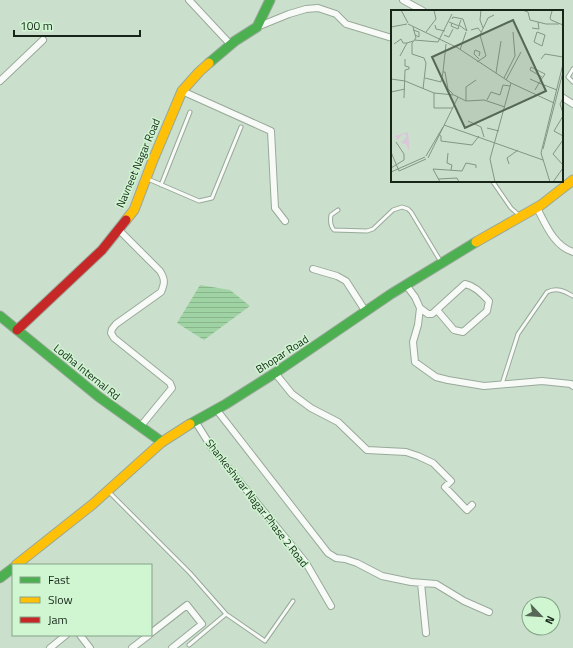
<svg xmlns="http://www.w3.org/2000/svg" width="573" height="648" viewBox="0 0 573 648" font-family="'Titillium Web',sans-serif">
<style>
.water{fill:url(#water-rules)}
.lines{fill:none;stroke-linecap:round;stroke-linejoin:round}
.lane-casing{stroke:#99a99a;stroke-width:5}
.street-casing{stroke:#99a99a;stroke-width:8}
.fast-casing{stroke:#99a99a;stroke-width:11}
.slow-casing{stroke:#99a99a;stroke-width:11}
.jam-casing{stroke:#99a99a;stroke-width:11}
.lane{stroke:#f7faf7;stroke-width:3}
.street{stroke:#f7faf7;stroke-width:6}
.fast{stroke:#4caf50;stroke-width:9}
.slow{stroke:#ffc107;stroke-width:9}
.jam{stroke:#c62828;stroke-width:9}
.labels{text-anchor:middle;stroke-width:3;stroke-linejoin:round;paint-order:stroke}
.street-label{font-size:11px;fill:#172618;stroke:#cff6d1}
.inset-road{fill:none;stroke:#839684;stroke-width:1}
.view{fill:#566757;fill-opacity:0.15;stroke:#566757;stroke-width:2}
.inset-edge{fill:none;stroke:#172618;stroke-width:2}
</style>
<defs>
<pattern id="water-rules" width="6" height="5" patternUnits="userSpaceOnUse"><rect width="6" height="5" fill="#9fd3a3"/><path d="M0 2.5h6" fill="none" stroke="#88b58c"/></pattern>
</defs>
<rect width="100%" height="100%" fill="#cbe0cc"/>
<path class="water" d="M200,285l30,5 20,16 -46,34 -27,-17z"/>
<g class="lines">
<g class="lane-casing">
<path id="lane" d="M573,69l-5,8 5,5
M148,179l51,22 13,-3 29,-71
M493,181v1l18,26 9,8
M161,185l29,-73
M338,210l-7,5c-1,6 -1,11 3,15l33,1 6,-2 20,-19 9,-3 6,2 3,3 30,50
M502,384l16,-50 29,-42c10,-5 17,-1 26,4
M109,492l81,81 36,41 -37,31
M226,614l39,27 28,-40"/>
</g>
<g class="street-casing">
<path id="street" d="M189,0l42,45
M403,0l20,11
M257,27l32,-13 17,-5 12,-1 18,6 10,10 46,14
M0,81l43,-41
M182,91l89,40 4,77 10,13
M562,97l11,7
M537,208c9,17 17,38 36,44
M119,230l41,41c5,8 5,12 1,21l-45,32 -4,5 -1,4 3,5 56,45 2,5 -32,39
M313,269l24,7 9,5 20,31
M406,285l9,12 5,11 -2,17 -5,17 2,20 21,15 12,3 36,6 58,-5 29,3 2,2
M420,308l8,6h4l33,-30c10,2 17,10 24,17l-2,10 -24,21 -9,-2 -17,-20
M275,373l17,21 19,14 27,14 29,28 39,2 12,4 15,7 18,18 -6,6 22,23 5,-5
M216,409l112,144 8,5 9,1 12,4 25,13 29,6 25,2 28,17 25,11
M195,421l17,27 94,115 25,43
M421,583l5,50
M151,633l36,-28 15,19 -30,24
M80,635l10,13
M50,648l16,-13
M132,648l17,-13"/>
</g>
<g class="fast-casing">
<path id="fast" d="M209,63l26,-22 22,-14 13,-27
M0,316l99,81 63,45
M190,424l36,-20 49,-31 116,-79 85,-52
M0,578l13,-10"/>
</g>
<g class="slow-casing">
<path id="slow" d="M126,220l8,-10 19,-50 29,-69 17,-19 10,-9
M476,242l65,-37 32,-25
M16,565l77,-61 69,-62 28,-18"/>
</g>
<g class="jam-casing">
<path id="jam" d="M17,330l85,-80 24,-30"/>
</g>
<use href="#lane" class="lane"/>
<use href="#street" class="street"/>
<use href="#fast" class="fast"/>
<use href="#slow" class="slow"/>
<use href="#jam" class="jam"/>
</g>
<g class="labels">
<g class="street-label">
<text transform="translate(138 163) rotate(-67)" y="4">Navneet Nagar Road</text>
<text transform="translate(282 354) rotate(-33)" y="4">Bhopar Road</text>
<text transform="translate(87 372) rotate(39)" y="4">Lodha Internal Rd</text>
<text transform="translate(257 503) rotate(52)" y="4">Shankeshwar Nagar Phase 2 Road</text>
</g>
</g>
<g transform="translate(391 10)">
<rect width="172" height="172" fill="#cbe0cc"/>
<path d="M17,122l1,11v8l-3,-7 -5,-1 6,-7 -4,-2 -6,6 -2,-4z" fill="#d9c7d9"/>
<path class="inset-road" d="M10,0l7,13M90,0l-1,10 3,8M131,0l6,2 2,8 16,4h13M161,1l-2,7 1,2 12,5M61,9l1,-2 10,2 4,12 -8,-6 2,-5M58,12l10,4 -1,3 -7,-3 1,-3M17,14l50,24 53,35 43,20M44,15l1,4 9,2M0,17l16,-3M22,17l3,11 -4,5v11l12,4 2,5 -3,26M141,18l7,1 -1,-7M22,20l6,2v5l-4,-2M80,20l7,-2 3,4M35,22l10,-13 -2,-9M146,22l8,3 -3,11 -8,-4zM53,25l5,2 4,-8M23,30l24,2 14,-28M3,34l7,-5 2,4h4M69,40l6,-18M9,46l7,-13 6,-2M88,46l1,-4 -5,-2 -1,4 5,5M150,49l4,-5 18,3M86,52l9,-6 -6,-21 8,-17 6,-3M52,62l3,-28M105,63l5,-32M34,68l16,4 2,-10h2l3,17 5,5M113,68l11,-22 -2,-24M0,69l14,2 29,12 20,2 12,6 18,-1 21,7M139,69l9,4 6,-9 -14,-7 -1,3 12,7M115,70l15,-28M144,80l4,-7 18,7M0,82l14,-3M43,83v15h19M13,88l1,-28 4,-1v-2l-4,-1v-7M172,88l-3,6 3,9M96,90l4,-8 9,3 3,-10 7,1M75,91v-14l10,-7M172,106l-9,15 9,5M77,111l13,6 3,10M53,115l99,35M96,118l12,3M47,124l3,2v5l31,4 7,-9M172,130l-10,14 10,11M152,139l20,-77M0,142l8,19 27,-12M57,143l-1,10 5,2 -1,5M35,146l17,-29M37,148l30,-61M118,154l-2,-6 11,-8M0,158l13,-8v-6l-8,-12M0,162l34,-15M47,169l19,-1 2,4M49,172l-7,-13 29,2 4,-8 10,2v3M104,172l-5,-23 21,-76M159,172l-9,-29 22,-89M162,172l10,-14"/>
<path class="view" d="M122,10l33,71 -81,37 -33,-71z"/>
<rect width="172" height="172" class="inset-edge"/>
</g>
<rect x="12" y="564" width="140" height="72" fill="#cff6d1" stroke="#85a387"/>
<rect x="20" y="577" width="20" height="6" fill="#4caf50" stroke="#85a387"/>
<text x="48" y="584" font-size="12" fill="#172618">Fast</text>
<rect x="20" y="597" width="20" height="6" fill="#ffc107" stroke="#85a387"/>
<text x="48" y="604" font-size="12" fill="#172618">Slow</text>
<rect x="20" y="617" width="20" height="6" fill="#c62828" stroke="#85a387"/>
<text x="48" y="624" font-size="12" fill="#172618">Jam</text>
<g transform="translate(541 616) rotate(115)"><circle r="19" fill="#cff6d1" stroke="#85a387"/>
<path d="M0-3L7 15L0 10L-7 15Z" fill="#566757"/>
<text y="-6" font-size="11" font-weight="bold" text-anchor="middle" fill="#172618">N</text>
</g>
<path d="M14 30v6h126v-6" fill="none" stroke="#172618" stroke-width="2"/>
<text x="20" y="30" font-size="12" fill="#172618" stroke="#cff6d1" stroke-width="3" paint-order="stroke">100 m</text>
</svg>
